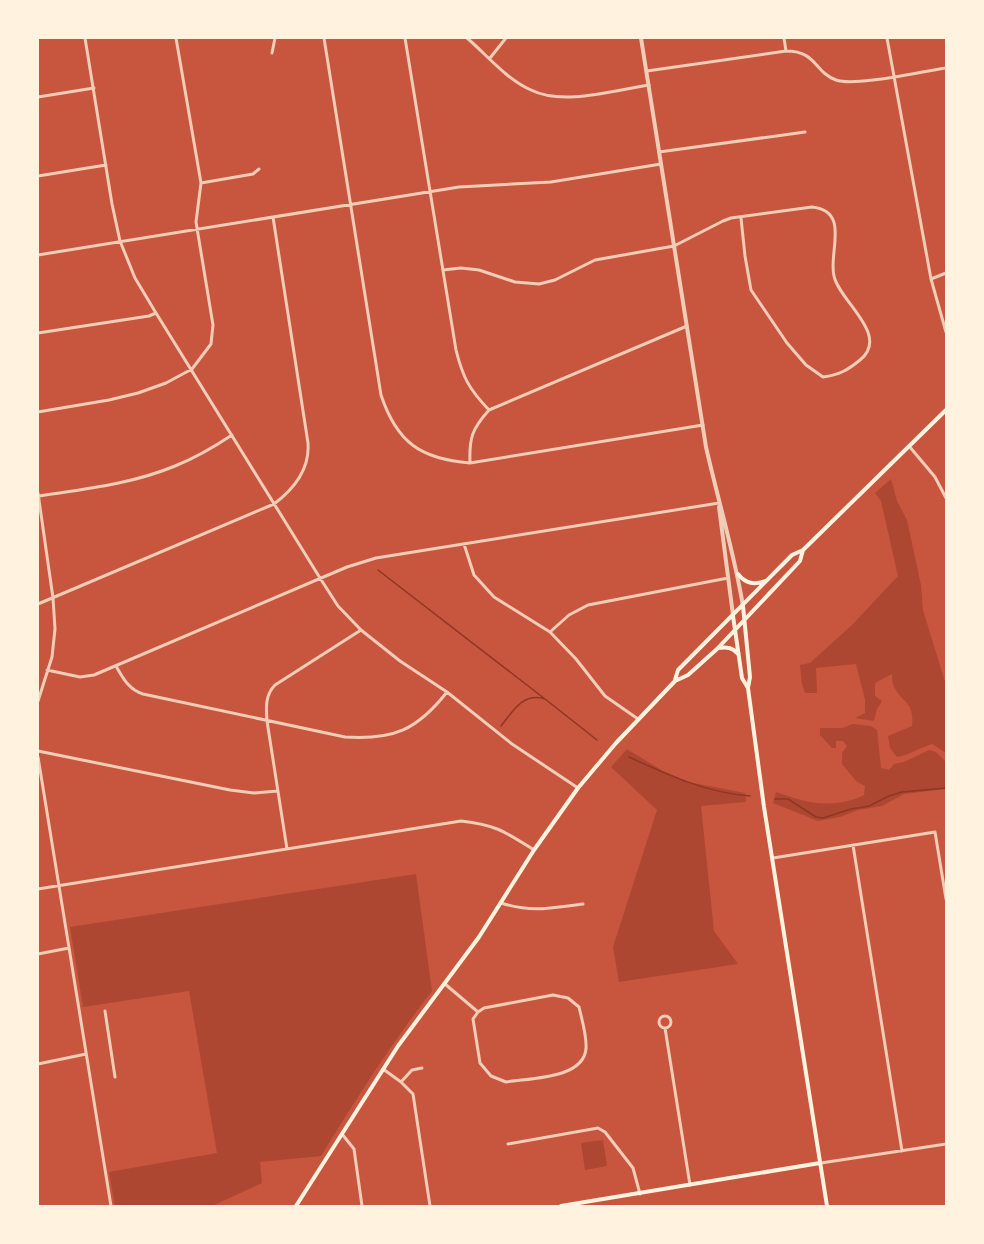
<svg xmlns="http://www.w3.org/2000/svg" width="984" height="1244" viewBox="0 0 984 1244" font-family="'Alegreya Sans',sans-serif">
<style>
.green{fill:#ae4732}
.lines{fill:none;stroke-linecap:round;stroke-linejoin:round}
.stream{stroke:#8f3625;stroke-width:1.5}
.minor{stroke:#f1ccb7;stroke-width:3}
.tertiary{stroke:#f1ccb7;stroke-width:4}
.secondary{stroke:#fff3e0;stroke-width:4}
</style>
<rect width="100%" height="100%" fill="#c8553d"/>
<path class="green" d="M891,479l6,22 10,19 14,65 2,25 23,75v68l-14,-9c-13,4 -23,11 -35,13l-7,-9 -2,-12 24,-10c3,-26 -12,-23 -19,-42 -1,-3 -1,-7 -1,-10l-17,9v13l7,5 -5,8 -3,12 -19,-3 10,-5v-13l-9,-36 -40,4 1,25h-12l-3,-9 -2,-19 10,-2 43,-39 45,-48 -17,-75 -6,-8z
M853,724l18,2 6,4 4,38 8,2 5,-6 10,-2 25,-12 7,2 10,10v27l-42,5 -22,12 -24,4 -18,7 -22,4 -45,-18 3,-11c31,11 56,18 88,3l1,-9 -9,-5 -14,-17v-11l5,-7 -4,-5h-7v7h-4l-12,-13v-7h22z
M627,749l36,22 25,11 57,11 1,9 -45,4 13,125 24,33 -119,18 -6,-35 44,-137 -46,-43z
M416,874l16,117c-41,53 -76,108 -111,165l-61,6 2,21 -50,23h-97l-6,-34 108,-19 -28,-162 -106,16 -13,-80z
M603,1140l4,26 -22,4 -4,-27z"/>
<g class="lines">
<path class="stream" d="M378,570l167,129
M501,726c12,-15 22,-34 44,-27l52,41
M629,757c39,18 78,36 121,39
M775,799h13l28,18 7,1 28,-9 18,-3 20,-10 13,-4 44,-4"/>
<path class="minor" d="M85,38l27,166 8,37 15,37 21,35 164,265 18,28 23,24 39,31 47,31 65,52 66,44
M324,38l57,357c16,48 40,64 89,68l233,-38
M405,38l51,312c7,28 13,39 33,60
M467,38c20,17 39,41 64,52 32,16 83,0 118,-5
M784,38l2,13
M887,38l44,241 15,53
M272,53l3,-15
M490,58l16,-20
M647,71l139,-20c31,0 28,21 50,29 19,7 87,-9 110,-12
M38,97l56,-9
M659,152l146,-20
M38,176l68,-11
M201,183l52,-9 6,-5
M38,255l421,-68 92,-5 110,-18
M443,270l18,-2 18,2 36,12 24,2 16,-4 40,-20 79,-14 49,-25 8,-3 81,-11c39,4 16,46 22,69 5,25 57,59 26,84 -12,10 -21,15 -37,17l-17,-12 -19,-22 -36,-53 -6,-34 -4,-38
M931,279l15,-6
M38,333l111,-17 7,-3
M38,412l71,-12 29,-7 28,-10 26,-14 19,-25 2,-19 -17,-103 5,-39 -25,-145
M909,446l26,31 11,21
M470,463c-1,-25 2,-34 19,-53l198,-84
M38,493l15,105 2,31 -3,28 -14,44
M39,496c46,-7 93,-12 136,-30 20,-8 39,-19 57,-31
M464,544l10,31 20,22 56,35 26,27 29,37 33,23
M38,604l236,-100c20,-15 36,-34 34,-61l-35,-226
M550,632l19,-17 19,-10 140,-27
M116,666c7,12 13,24 27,28l202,43c49,3 72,-7 102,-45
M47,670l33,7 14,-2 253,-108 29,-9 343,-55
M38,751l192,39 24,3 24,-2
M38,757l73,449
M853,845l49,306
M287,849l-20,-128c-1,-13 -2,-26 8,-36l86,-55
M773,858l162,-26 11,67
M38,889l423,-68c35,4 43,10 73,29
M501,903c31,10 50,5 82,1
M38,954l31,-6
M445,984l33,28 -5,7 7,44 11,13 15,6c24,-4 77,-3 80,-33 1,-13 -4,-29 -7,-42l-11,-9 -15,-3 -69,13 -6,4
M105,1011l10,66
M659 1022a6 6 0 1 1 12 0a6 6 0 1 1-12 0Z
M665,1028l25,157
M38,1064l48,-10
M383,1069l18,13 12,12 17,112
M401,1082l11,-12 10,-2
M342,1134l12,15 8,57
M508,1144l90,-16 7,4 28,36 7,26
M821,1163l125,-19"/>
<path class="tertiary" d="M641,38l65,409c12,53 28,105 37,159
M719,507l14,108"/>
<path class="secondary" d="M738,574c8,10 16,11 28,7
M743,606l7,71 -2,11 16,119 63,399
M733,616l9,62 6,10
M718,648c9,-1 14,-1 20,6
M675,680l3,-10 114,-115 11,-5 143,-140
M296,1206l102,-160 81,-109 55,-87 44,-62 38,-45 59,-62 13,-6 29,-26 83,-88 3,-11
M561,1206l259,-43"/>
</g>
<rect width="984" height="1244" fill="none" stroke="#fff3e0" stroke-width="78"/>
</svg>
